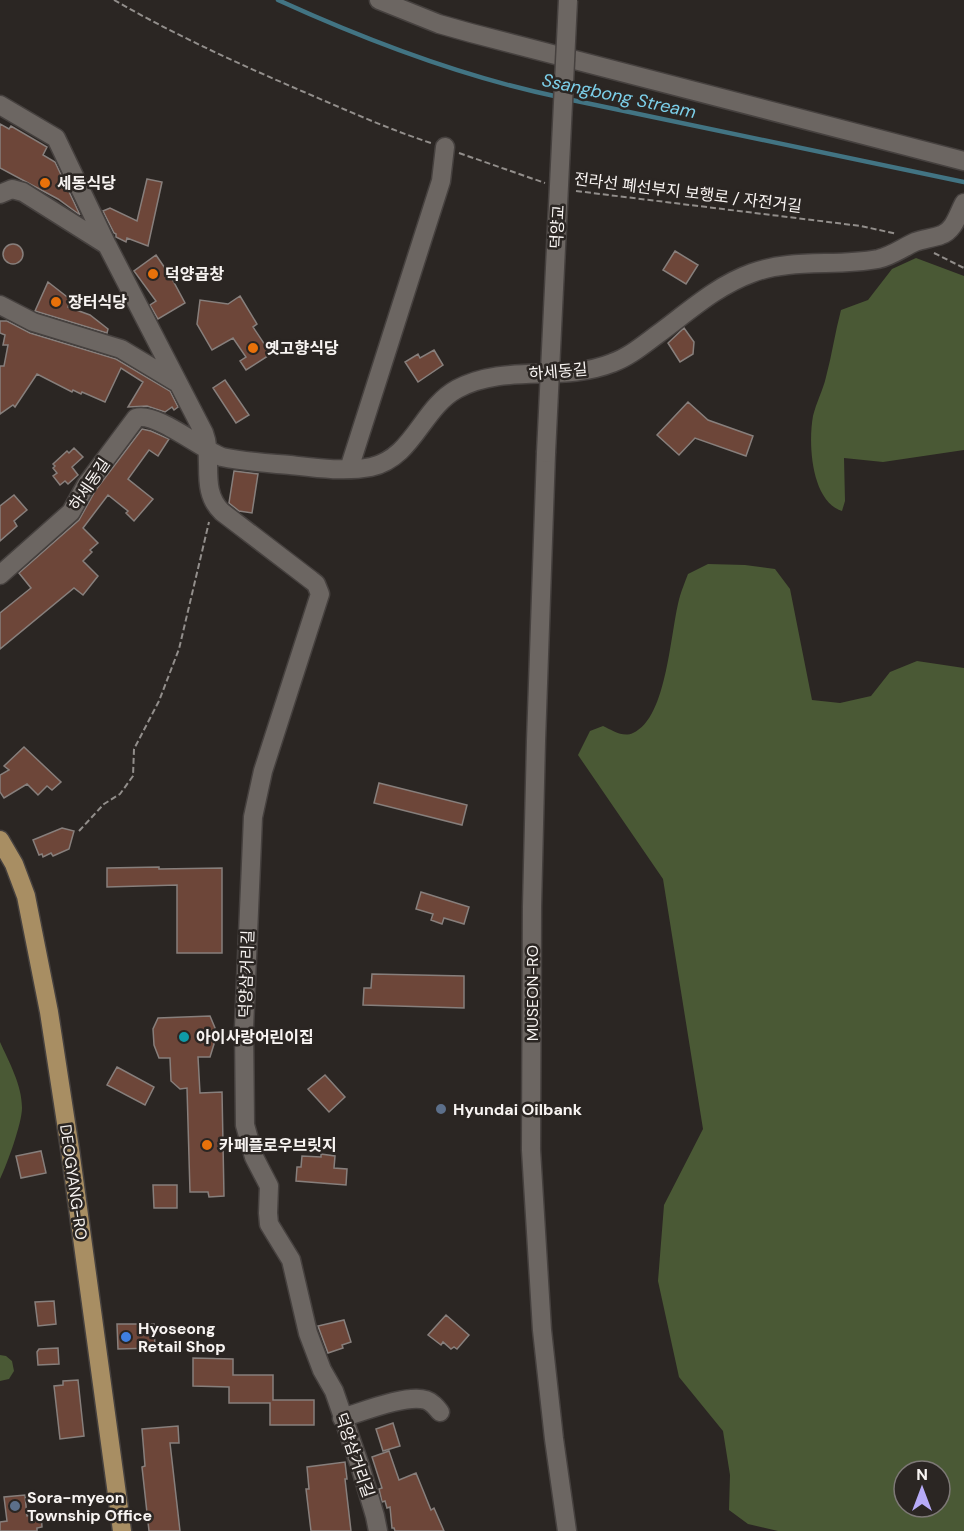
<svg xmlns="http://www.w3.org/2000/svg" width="964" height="1531" viewBox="0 0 964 1531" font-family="'DM Sans','Noto Sans KR',sans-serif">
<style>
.forest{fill:#4a5935;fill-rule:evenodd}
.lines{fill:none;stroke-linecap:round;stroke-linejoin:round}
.stream{stroke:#427483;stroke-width:4.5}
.building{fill:#6d4639;stroke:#877f7c;stroke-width:1.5}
.minor-casing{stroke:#46413f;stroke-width:21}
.major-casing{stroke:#46413f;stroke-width:21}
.path{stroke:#928e8b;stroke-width:2;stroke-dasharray:6 3;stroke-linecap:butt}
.minor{stroke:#6c6662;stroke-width:18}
.major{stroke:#a88e63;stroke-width:18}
.minor-bridge-casing{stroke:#46413f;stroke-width:21;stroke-linecap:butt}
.minor-bridge{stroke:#6c6662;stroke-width:18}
.food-dot{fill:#e8710a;stroke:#2b2623;stroke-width:2}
.culture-dot{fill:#0f9aa8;stroke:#2b2623;stroke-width:2}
.service-dot{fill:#5c6f8a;stroke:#2b2623;stroke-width:2}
.shop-dot{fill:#3f7fe0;stroke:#2b2623;stroke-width:2}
.labels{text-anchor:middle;stroke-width:5;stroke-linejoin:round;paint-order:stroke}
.poi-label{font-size:16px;font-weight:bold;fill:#f8f4f2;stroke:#2b2623;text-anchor:start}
.street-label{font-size:16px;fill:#f8f4f2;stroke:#2b2623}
.water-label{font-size:18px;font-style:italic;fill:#7ccfe9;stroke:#2b2623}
</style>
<rect width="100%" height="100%" fill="#2b2623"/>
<path class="forest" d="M916,258l48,18v174l-81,12 -39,-4 1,43 -3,10c-31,-10 -34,-68 -29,-95 3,-13 10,-26 13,-39 6,-22 9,-45 15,-67l27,-10 24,-31z
M708,564l37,1 30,4 15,20 22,111 28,3 31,-7 19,-24 27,-11 47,7v863h-186l-30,-7 -19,-14 1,-35 -7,-44 -44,-54 -21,-96 6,-76 39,-76 -40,-250 -85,-124 12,-24 13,-5c9,4 20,12 30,7 35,-15 37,-103 47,-137 2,-7 5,-14 8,-22zM904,1471h36v36h-36z
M0,1042c9,20 22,43 22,66 0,15 -15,57 -22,71z
M0,1355l6,1 6,5 2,10 -5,8 -9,2z"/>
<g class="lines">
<path class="stream" d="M278,0c90,41 184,77 281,97
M567,99l397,83"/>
</g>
<path class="building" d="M0,124l9,5 2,-3 36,21 -4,8 12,7 25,53 -22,-16 -58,-31z
M147,179l15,3 -14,64 -21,-8 -1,4 -10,-5v-3l-2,-1 -11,-22 7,-3 27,13z
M3 254a10 10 0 1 1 20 0a10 10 0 1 1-20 0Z
M675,251l23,14 -12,19 -23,-14z
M156,255l15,22 14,26 -27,16 -8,-14 6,-4 -22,-30z
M48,282l23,18 -3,7 22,8 18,14 -1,4 -72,-22z
M240,296l17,28 -4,3 18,27 -25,16 -6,-9 6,-4 -13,-19 -21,12 -15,-26 3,-24 28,4z
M0,321h7l23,12 86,26 54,32 8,16 -4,3 -2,-3 -7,5 -18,-6 -19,1 15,-25 -22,-14 -16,34 -23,-10 -1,2 -8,-4 -1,2 -35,-18 -22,33 -2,-2 -13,9v-48h4l4,-21h-5l2,-10 -5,-2z
M684,328l10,14 -1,12 -13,8 -12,-19z
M434,350l9,15 -25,17 -13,-20 13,-8 2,4z
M225,380l24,35 -13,8 -23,-35z
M688,402l20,18 45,16 -7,20 -51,-18 -16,17 -22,-20z
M142,429l9,2 18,8 -11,17 -9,-6 -21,29 25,20 -19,22 -8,-8 2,-2 -20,-16 -25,33 15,15 -8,7 2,2 -9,9 15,15 -15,19 -9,-7 -74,61v-36l31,-25 -12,-15 60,-53 16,-29z
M74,448l9,9 -11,10 6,8 -10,9 -3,-3 -5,4 -7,-9 4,-3 -4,-5 2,-2 -2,-2 14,-13 2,2z
M234,471l24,3 -6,39 -13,-2 -10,-8z
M14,495l13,15 -13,11 3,5 -17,15v-35z
M24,747l37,35 -9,8 -5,-4 -9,9 -11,-11 -23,14 -4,-6v-17l9,-5 -5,-4z
M379,783l88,22 -5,20 -88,-22z
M62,828l12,3 -5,18 -16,7 -2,-3 -8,4 -1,-3 -3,1 -6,-15z
M159,867v2l63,-1v85h-45v-68l-70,2v-19z
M421,892l48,15 -5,17 -20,-6 -2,6 -11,-4 2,-6 -17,-5z
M372,974l92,2v32l-101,-3 1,-17h7z
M210,1016l5,12 -1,16 -4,13h-12l2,36 22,-1 2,104 -15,1 -1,-5h-18l-3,-104 -7,1 -9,-8 -1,-23h-11l-5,-13 -1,-16 5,-11z
M117,1067l37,20 -9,18 -38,-20z
M325,1075l20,22 -16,15 -21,-23z
M41,1151l5,22 -25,5 -5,-22z
M321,1154l14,2 -1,12 13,1 -1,16 -50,-4 1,-14h4l1,-11 19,1z
M153,1185h24v23h-23z
M54,1301l2,23 -18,2 -3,-24z
M446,1315l23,20 -12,14 -3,-2 -3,2 -8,-7 -2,3 -13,-10z
M344,1320l7,22 -9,3 1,3 -15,5 -10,-27z
M117,1324h37l1,24 -37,1z
M58,1348l1,16 -21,1 -1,-13 2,-3z
M193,1358l40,1v16h40v25h41v25h-44v-22h-41v-16l-36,-1z
M78,1380l6,56 -24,3 -6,-53 9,-1v-4z
M393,1423l7,23 -17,5 -7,-22z
M178,1426l1,17h-9l10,88h-31l-7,-64 3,-1 -3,-37z
M389,1451l10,29 17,-7 15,37 3,-2 10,23h-49l-1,-3h-2l-2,-21 -3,1 -2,-7 -3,1 -3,-13 3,-1 -10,-31z
M345,1462l2,17h-2l6,52h-40l-5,-42h3l-2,-22z
M25,1495l2,21 14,-2 1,13 -5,1v3h-37v-9l7,-1 -3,-24z"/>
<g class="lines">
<g class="minor-casing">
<path id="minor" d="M379,0l60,24 32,9 493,128
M0,105l56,33 51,107
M0,194l12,-5 11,3 84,53 97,188c10,26 -5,57 18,79l89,68 5,4 4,10 -57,177 -10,46 -9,211 1,97 9,32 15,29 -1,27 1,11 22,36 17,73 14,37 12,21 27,78 14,47 3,15
M0,305l33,17 88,27 55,33
M546,453l-10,288 -4,166 -1,243 11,180 12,109 13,92
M349,469l92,-288 4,-34
M0,575l71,-63 15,-27 50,-67c19,-7 65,31 86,39 23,5 45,6 68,8 26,3 55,7 81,2 42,-9 51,-59 86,-78 48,-26 105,-6 155,-26 17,-6 31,-18 46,-29 30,-22 58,-48 94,-61 40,-15 84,-6 126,-14 14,-3 24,-11 37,-17 8,-3 18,-4 26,-7 13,-4 17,-21 23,-32
M342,1418c20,-6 64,-24 84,-18 6,2 10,7 14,12"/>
</g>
<g class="major-casing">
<path id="major" d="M0,840l14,24 12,32 23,116 21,137 52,382"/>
</g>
<path class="path" d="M114,0c61,35 125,64 190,92 42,18 84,37 127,51
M459,153l86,30
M576,191l285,35 36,8
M934,253l30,15
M79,831l25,-27 16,-10 13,-18 1,-27 25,-48 20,-52 30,-127"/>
<use href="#minor" class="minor"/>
<use href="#major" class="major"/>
<g class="minor-bridge-casing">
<path id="minor-bridge" d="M546,453l22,-453"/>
</g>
<use href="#minor-bridge" class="minor-bridge"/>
</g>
<g class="food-dot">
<circle cx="45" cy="183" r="6"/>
<circle cx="153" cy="274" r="6"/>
<circle cx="56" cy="302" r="6"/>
<circle cx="253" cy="348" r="6"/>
<circle cx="207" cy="1145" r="6"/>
</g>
<circle class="culture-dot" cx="184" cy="1037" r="6"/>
<g class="service-dot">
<circle cx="441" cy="1109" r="6"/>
<circle cx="15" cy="1506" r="6"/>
</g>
<circle class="shop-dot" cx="126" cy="1337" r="6"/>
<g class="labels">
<g class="poi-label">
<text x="57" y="189">세동식당</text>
<text x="165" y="280">덕양곱창</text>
<text x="68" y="308">장터식당</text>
<text x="265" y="354">옛고향식당</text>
<text x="196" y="1043">아이사랑어린이집</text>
<text x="453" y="1115">Hyundai Oilbank</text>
<text x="219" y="1151">카페플로우브릿지</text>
<text x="138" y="1334">Hyoseong<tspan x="138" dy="18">Retail Shop</tspan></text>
<text x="27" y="1503">Sora-myeon<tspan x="27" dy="18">Township Office</tspan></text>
</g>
<g class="street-label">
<text transform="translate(688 192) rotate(7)" y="6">전라선 폐선부지 보행로 / 자전거길</text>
<text transform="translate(557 227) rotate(-87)" y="6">덕양교</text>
<text transform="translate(558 371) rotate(-5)" y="6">하세동길</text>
<text transform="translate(89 484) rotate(-56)" y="6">하세동길</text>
<text transform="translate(246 974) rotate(-88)" y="6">덕양삼거리길</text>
<text transform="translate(532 993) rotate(-90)" y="6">MUSEON-RO</text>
<text transform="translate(74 1182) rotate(82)" y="6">DEOGYANG-RO</text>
<text transform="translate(355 1455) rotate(71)" y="6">덕양삼거리길</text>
</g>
<g class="water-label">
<text transform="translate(619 96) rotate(12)" y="6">Ssangbong Stream</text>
</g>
</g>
<g transform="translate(922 1489)"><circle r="28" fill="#2b2623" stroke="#7d7876" stroke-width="1.5"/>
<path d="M0-4.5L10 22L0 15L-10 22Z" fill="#b7abf8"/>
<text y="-9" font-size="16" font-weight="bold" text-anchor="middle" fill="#f8f4f2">N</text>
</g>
</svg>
